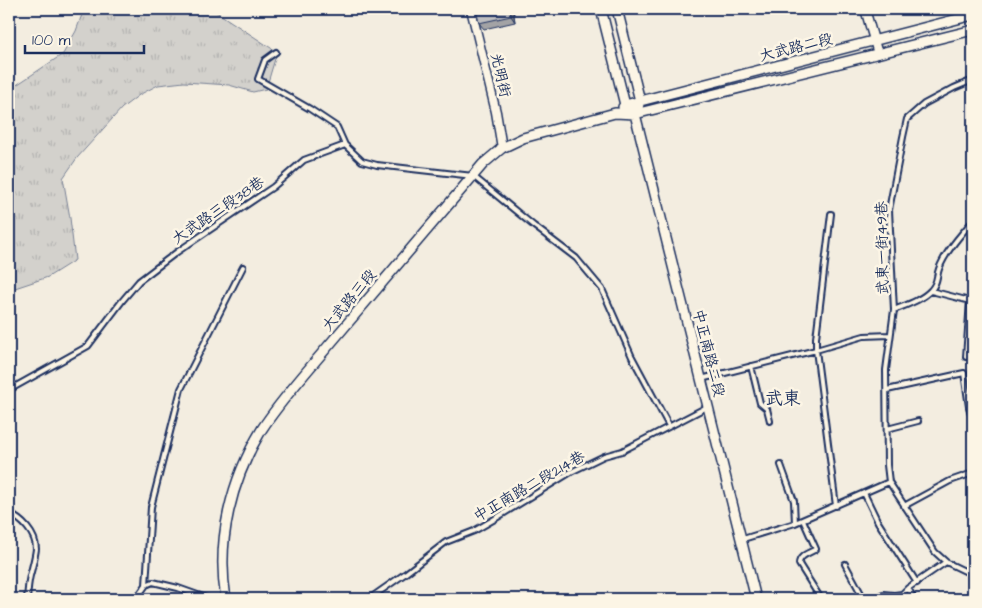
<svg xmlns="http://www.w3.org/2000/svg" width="982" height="608" viewBox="0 0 982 608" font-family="'Architects Daughter','LXGW WenKai TC',sans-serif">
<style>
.grass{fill:url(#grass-tufts);stroke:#778095}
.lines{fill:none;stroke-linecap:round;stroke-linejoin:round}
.service-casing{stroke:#1b2f5e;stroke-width:8}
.minor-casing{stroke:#1b2f5e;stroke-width:11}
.tertiary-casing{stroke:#1b2f5e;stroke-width:12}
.service{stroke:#fcf5e5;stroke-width:4}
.minor{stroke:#fcf5e5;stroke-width:8}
.tertiary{stroke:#fcf5e5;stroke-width:9}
.wall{fill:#a3a3a5;stroke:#1b2f5e}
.shaded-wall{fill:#858586;stroke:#1b2f5e}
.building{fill:#bebec0;stroke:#1b2f5e}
.labels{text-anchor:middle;stroke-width:5;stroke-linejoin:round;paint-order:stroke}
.street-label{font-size:15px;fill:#1b2f5e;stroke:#fcf5e5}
.quarter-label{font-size:18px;fill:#1b2f5e;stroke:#fcf5e5}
</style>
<defs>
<pattern id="grass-tufts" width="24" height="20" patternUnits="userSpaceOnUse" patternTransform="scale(1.25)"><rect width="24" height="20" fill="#d3d1cc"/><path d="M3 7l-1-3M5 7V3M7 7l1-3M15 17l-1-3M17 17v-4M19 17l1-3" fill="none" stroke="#b5b4b2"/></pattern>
</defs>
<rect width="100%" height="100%" fill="#f3ede0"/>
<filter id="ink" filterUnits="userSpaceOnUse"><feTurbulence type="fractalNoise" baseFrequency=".02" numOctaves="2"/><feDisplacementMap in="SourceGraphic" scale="10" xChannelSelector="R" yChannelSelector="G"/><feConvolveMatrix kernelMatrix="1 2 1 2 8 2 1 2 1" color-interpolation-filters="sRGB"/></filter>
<g filter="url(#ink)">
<path class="grass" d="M84,9h130l1,2 62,41 -11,37 -13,3 -24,-7 -45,-3 -26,3 -19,10 -17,13 -45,50 -14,20 7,40 5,42 -27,17 -39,13v-200l54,-36 13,-23z"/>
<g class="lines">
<g class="service-casing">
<path id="service" d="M276,52l-11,8 -7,19 52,30 27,18 8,18
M973,80l-19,8 -30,16 -17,15 -4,18 -14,73 5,100 -8,60 1,95 2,17 46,70 11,10 27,13
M831,214l-15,124v12l20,156
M931,291l39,10 -4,56
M894,310c12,-5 28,-10 37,-20 7,-7 5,-13 8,-21 6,-17 22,-35 34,-48
M751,366l9,37 7,6 3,12
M701,379l115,-29 48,-14 26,-1
M9,390l79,-44 34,-45 17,-20 38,-29 96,-65 31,-27 41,-15 17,16 15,4 96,11 61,50 42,32 26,31 30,68 37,69
M887,390l77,-17 5,34 4,13
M887,429l31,-8
M781,465l13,36 1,22
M864,493l14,29 39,61
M904,506l46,-25 23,-8
M9,514c13,5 27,20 27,35 -1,8 -3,15 -5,23 -3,9 -3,18 -4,27
M803,520l13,29c-6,4 -17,6 -17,15l22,35
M743,539l52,-16 94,-41
M845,564l19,35
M146,585l5,-78 30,-118 62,-122
M908,588l6,11
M136,599l10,-14 7,-3 25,6 31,11
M369,599l37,-26 40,-31 28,-11 19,-11 78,-48 33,-16 18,-5 85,-44
M873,599l10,-5 11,1 8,-1 6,-6 38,-26"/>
</g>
<g class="minor-casing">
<path id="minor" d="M471,9l25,103 6,36
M865,9l13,45"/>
</g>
<g class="tertiary-casing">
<path id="tertiary" d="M601,9l24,96 10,9 121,485
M617,9l23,92 -2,6
M623,107l2,-2 348,-90
M226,599c-10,-58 5,-119 36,-170 13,-20 29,-39 45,-58l176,-207 19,-16 21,-10 92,-25 20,1 338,-84"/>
</g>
<use href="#service" class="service"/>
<use href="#minor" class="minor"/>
<use href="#tertiary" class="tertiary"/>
</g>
<path class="wall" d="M476,9h37l2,13 -31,7 -5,-6z"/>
<path class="shaded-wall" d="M510,9h3l2,13 -4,-6z"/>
<path class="building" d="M476,9h34l1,7 -32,7z"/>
</g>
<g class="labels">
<g class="street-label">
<text transform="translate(796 47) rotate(-14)" y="5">大武路二段</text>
<text transform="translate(501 75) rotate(77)" y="5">光明街</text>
<text transform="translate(218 210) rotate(-34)" y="5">大武路三段38巷</text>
<text transform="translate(882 248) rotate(-91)" y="5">武東一街49巷</text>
<text transform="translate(349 300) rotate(-50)" y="5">大武路三段</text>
<text transform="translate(709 353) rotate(76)" y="5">中正南路二段</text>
<text transform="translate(529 486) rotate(-30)" y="5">中正南路二段214巷</text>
</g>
<g class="quarter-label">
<text x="783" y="404">武東</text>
</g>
</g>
<rect width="982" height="608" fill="none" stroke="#fcf5e5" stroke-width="30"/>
<rect x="15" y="15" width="952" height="578" fill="none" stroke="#1b2f5e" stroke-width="2" filter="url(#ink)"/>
<path d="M25 45v8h119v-8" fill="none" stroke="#1b2f5e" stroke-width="2.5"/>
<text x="32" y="45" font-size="15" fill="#1b2f5e" stroke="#fcf5e5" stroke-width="4" paint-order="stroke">100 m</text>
</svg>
